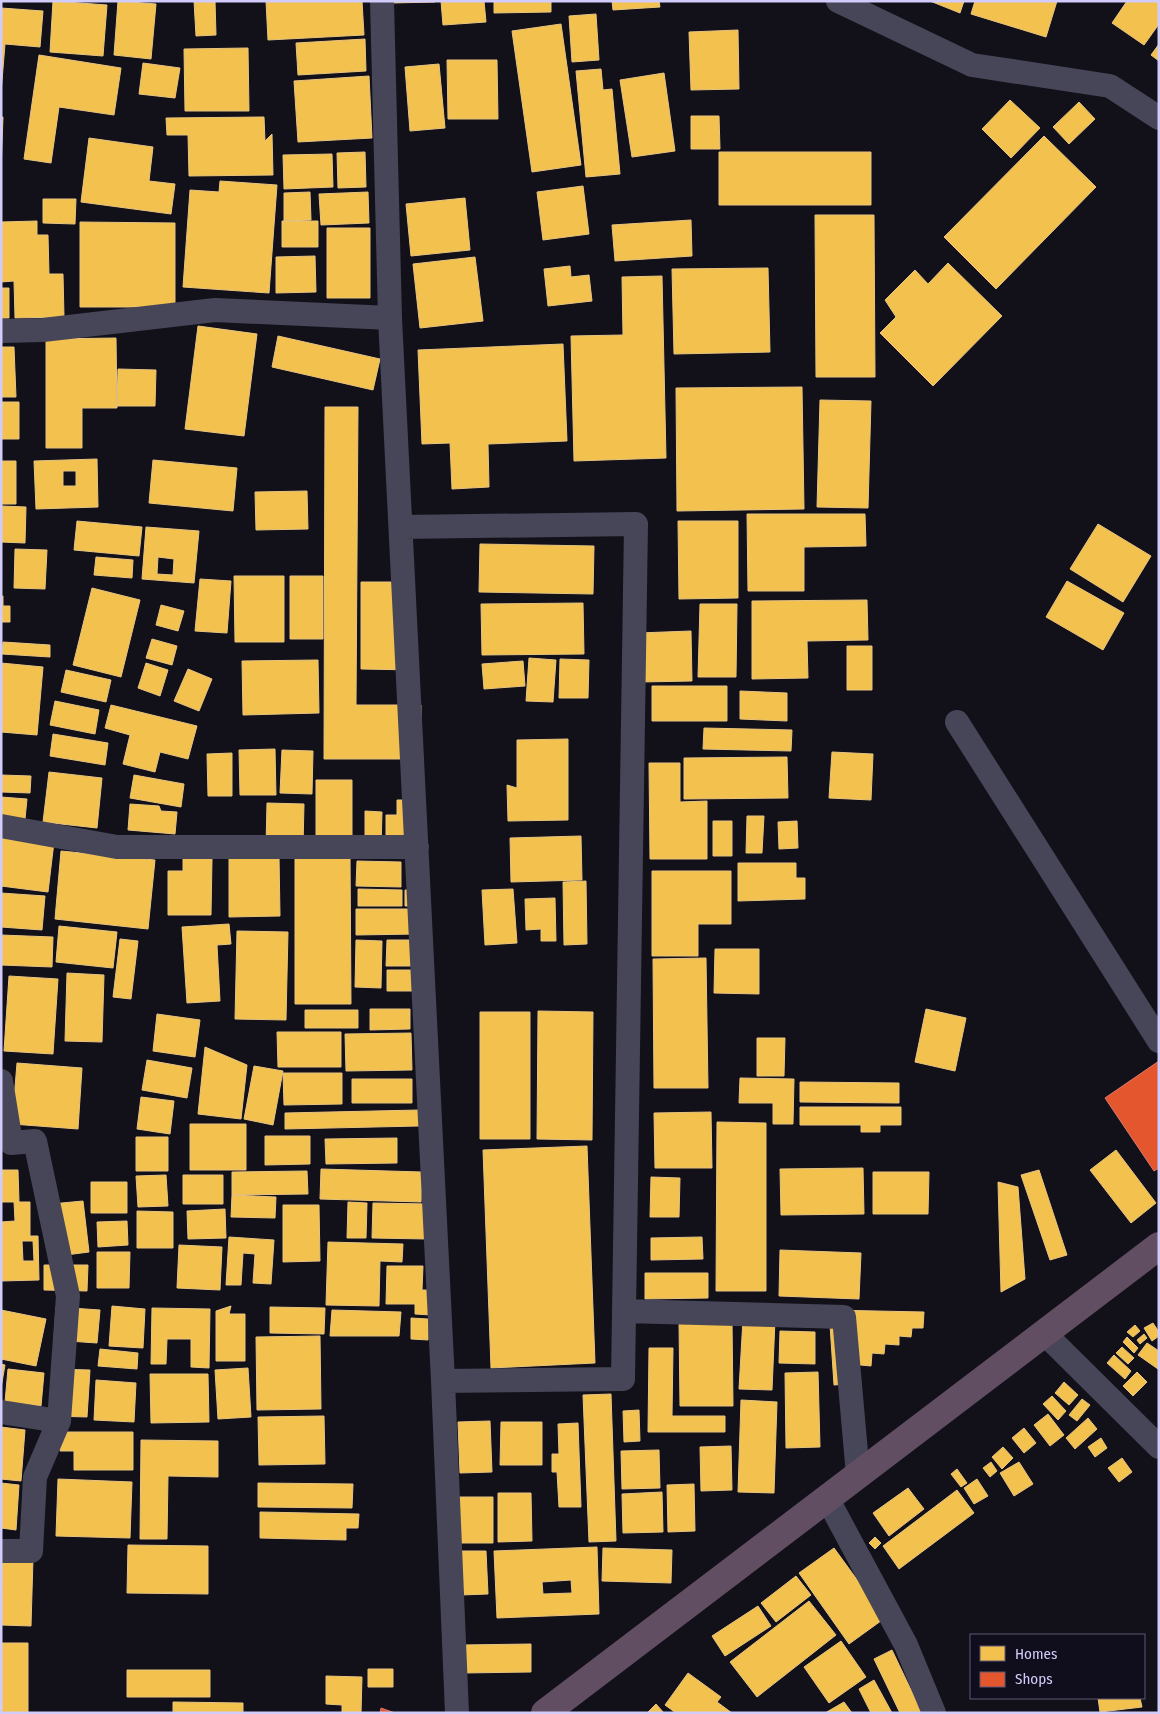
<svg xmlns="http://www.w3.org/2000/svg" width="1160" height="1714" viewBox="0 0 1160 1714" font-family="'Fira Sans Condensed',sans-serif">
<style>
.homes{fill:#f2c14e;stroke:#e8c482;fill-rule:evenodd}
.shops{fill:#e4572e;stroke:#df7a6c}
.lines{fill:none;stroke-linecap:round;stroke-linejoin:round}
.street{stroke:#474558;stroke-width:24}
.highway{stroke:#624e63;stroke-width:28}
</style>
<rect width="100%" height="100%" fill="#121018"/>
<path class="homes" d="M53,1l54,4 -4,51 -53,-4z
M118,1l38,3 -5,55 -37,-4z
M194,1h21l1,34 -20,1z
M266,1h96l2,34 -96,5z
M392,1h43v1l-43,1z
M441,1h43l2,21 -43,3z
M494,1h57v11l-57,1z
M612,1h47l1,6 -47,3z
M930,1h34l-4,12z
M975,1h82l-11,36 -75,-23z
M1127,1h32v23l-15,21 -32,-22z
M1,8l42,3 -3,36 -35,-3 -4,49z
M596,14l3,46 -27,2 -3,-46z
M561,24l20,141 -49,7 -20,-141z
M738,30l1,59 -48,1 -2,-58z
M365,39l1,32 -68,4 -2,-32z
M1159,44v17l-8,-6z
M248,48l1,63h-64l-1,-62z
M39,55l82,13 -7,47 -55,-8 -8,56 -27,-4z
M447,60h50l1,59h-50z
M143,63l37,5 -5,30 -36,-4z
M439,64l6,64 -35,3 -5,-64z
M601,69l2,21 9,-1 8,85 -34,3 -10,-106z
M664,73l11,78 -43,6 -12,-77z
M369,76l3,62 -74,4 -4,-61z
M1010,100l30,28 -29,30 -29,-29z
M1079,102l16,17 -26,25 -16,-17z
M691,116h28l1,33h-29z
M1,117h2l-2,53z
M264,117l1,24 7,-7 1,41 -84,1 -1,-41h-21l-1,-17z
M1044,136l52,51 -100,102 -52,-52z
M89,138l64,9 -4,34 26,3 -4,30 -90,-12z
M365,152l1,35 -28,1 -1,-35z
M719,152h152v53h-152z
M332,154l1,33 -49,2 -1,-34z
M220,181l57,4 -8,108 -86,-6 7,-97 29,2z
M583,186l6,48 -46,6 -6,-48z
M310,192l1,28 -27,1v-28z
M368,192l1,31 -48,2 -2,-31z
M465,198l5,52 -59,6 -5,-52z
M43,199h33l-1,25 -32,-1z
M815,215h59l1,162h-59z
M691,220l1,36 -77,5 -3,-36z
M37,221v14h11l1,39h14l1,43 -49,1 -1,-37 -13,1v-60z
M282,221h36v26h-36z
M80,222l95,1v84h-95z
M327,228h43v70h-43z
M315,256l1,36 -40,1v-36z
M475,257l8,64 -63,7 -7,-64z
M948,263l54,53 -69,70 -53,-53 16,-16 -11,-17 30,-30 13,14z
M570,266l1,11 18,-2 3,26 -44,5 -4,-37z
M768,268l2,84 -96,2 -2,-85z
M662,276l4,182 -92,3 -3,-125 52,-1 -1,-58z
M1,288h8v30h-8z
M198,326l59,8 -13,102 -59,-7z
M278,336l102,23 -7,31 -101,-23z
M116,338l1,70h-35v40h-36v-109z
M563,344l4,97 -79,3 1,43 -37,2 -2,-46 -28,1 -4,-94z
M1,347h13l2,50h-15z
M118,369l38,1 -1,36h-38z
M802,387l2,122 -127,2 -1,-123z
M820,400l51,1 -3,107 -51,-1z
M1,402h18v37h-18z
M325,407h33l-2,298h65v54h-97z
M97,459l1,48 -62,2 -2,-48zM63,471h13v15h-13z
M153,460l84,8 -4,43 -84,-8z
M1,461h15v43h-15z
M307,491l1,38 -52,1 -1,-38z
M1,506l25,1 -1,36 -24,-1z
M747,514h118l1,32 -62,1v44h-56z
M77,521l65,6 -3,29 -65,-6z
M678,521h60v77l-59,1z
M1098,524l53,32 -28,46 -53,-33z
M146,527l53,4 -5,52 -52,-4zM158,557l16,2 -1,16 -16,-1z
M480,544l114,2 -1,48 -114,-2z
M15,549l32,1 -2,39 -31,-1z
M96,557l37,3 -1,18 -38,-3z
M234,576h50v66h-49z
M290,576h33v63h-33z
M200,579l31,2 -4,52 -32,-2z
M1067,581l57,32 -21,37 -57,-33z
M361,582h53l-1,88 -52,-1z
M92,588l48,12 -19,77 -48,-12z
M1,596h2v10h7v16h-9z
M867,600l1,40 -61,1 1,37 -56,1v-78z
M583,603l1,51 -102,1 -1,-51z
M700,604h37l-1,73h-38z
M161,605l23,6 -6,20 -22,-6z
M691,631l1,50 -52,1 -2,-49z
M152,639l25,7 -5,19 -26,-7z
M3,642l47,3v12l-48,-3z
M847,646h25v44h-25z
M529,658l27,2 -3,42 -27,-1z
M560,659l29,1 -1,38h-29z
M318,660l1,53 -76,2 -1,-54z
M523,661l2,25 -41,3 -2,-25z
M1,663l42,4 -6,68 -36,-3z
M146,663l22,7 -8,26 -22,-8z
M188,669l24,10 -13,32 -25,-10z
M66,670l45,10 -5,22 -45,-10z
M652,686h75v35h-75z
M740,691l47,2v28l-47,-2z
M55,701l44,9 -4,24 -45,-9z
M111,705l86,21 -9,33 -28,-7 -5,20 -32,-8 7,-29 -25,-7z
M704,728l88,2 -1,21 -88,-2z
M53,734l55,9 -3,22 -55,-9z
M568,739v81l-60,1 -1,-36 10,3v-48z
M275,749l1,46h-36l-1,-45z
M282,750l31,1 -1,43 -32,-1z
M832,752l41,2 -2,46 -42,-2z
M232,753v43h-24l-1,-42z
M787,757l1,41 -104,1v-41z
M649,763h31v39l27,-1v58h-57z
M49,772l53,6 -5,50 -54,-6z
M1,775l30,1 -1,17 -29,-1z
M134,775l50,9 -3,23 -51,-9z
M316,780h36v62h-36z
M1,797l26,2 -3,30 -23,-2z
M397,800h20v48l-31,-1v-32h11z
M267,803l37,1 -1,42 -37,-1z
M130,804l29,2 2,5 16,1 -2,22 -47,-4z
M365,811l17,1 -1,35h-16z
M747,816h17l-2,37h-16z
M713,821h19v35h-19z
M797,821l1,27 -19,1 -1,-27z
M3,835l51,7 -6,50 -47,-6v-34z
M581,836l1,44 -71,2 -1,-44z
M61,851l94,9 -7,69 -93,-10z
M350,854l1,150h-56v-149z
M229,856h50l1,60 -51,1z
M183,858l29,1 -1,56h-43v-44h15z
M357,861l44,1v25l-45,-1z
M738,863h58v15h9v21l-67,2z
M652,871h79v53h-33v32h-46z
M586,881l1,63 -23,1 -1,-63z
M358,889l44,1v16h-44z
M513,889l4,54 -32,2 -3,-55z
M405,890h15v16h-15z
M1,893l44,3 -3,34 -41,-3z
M555,898l1,43h-15v-12l-15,1 -1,-31z
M356,909h61v25l-61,1z
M229,924l2,20 -14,1 3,56 -33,2 -5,-76z
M59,926l58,6 -4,36 -57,-6z
M237,931l51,1 -2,88 -51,-1z
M1,935l52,2 -1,30 -51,-2z
M120,939l18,2 -7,58 -18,-2z
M356,940l26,1 -1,47 -26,-1z
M387,940h33v26h-34z
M715,949h44v45l-45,-1z
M706,958l2,130h-54l-1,-129z
M387,970h33v21h-33z
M67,973l37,2 -2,67 -37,-1z
M9,976l49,3 -5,75 -49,-3z
M370,1009h40v20l-40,1z
M926,1009l40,9 -11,53 -40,-9z
M305,1010h53v18h-53z
M538,1011l55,1 -1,128 -55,-1z
M480,1012h50v127h-50z
M157,1014l43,6 -5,37 -42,-6z
M277,1032h64v35h-63z
M411,1033l1,37 -66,1 -1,-37z
M757,1038h28l-1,38h-27z
M205,1047l42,18 -6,54 -43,-5z
M147,1060l45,8 -5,30 -45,-8z
M17,1063l65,5 -4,61 -66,-5z
M254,1066l29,5 -10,54 -29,-6z
M283,1073h59v31l-58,1z
M740,1078l54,1 -1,45h-20v-21h-34z
M352,1079h60v24h-60z
M800,1082l99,1v20l-99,-1z
M141,1097l33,4 -4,33 -33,-5z
M800,1107h101v18h-21v7h-19v-7h-61z
M419,1110v16l-134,3v-16z
M711,1112l1,56h-57l-1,-55z
M717,1122l49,1v168h-50z
M190,1124h56v46h-56z
M265,1136h45v28l-45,1z
M136,1137h32v34h-32z
M397,1138v25l-71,1 -1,-25z
M587,1146l8,217 -104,5 -8,-218z
M1116,1150l40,53 -25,20 -41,-53z
M863,1168l1,46 -83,1 -1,-46z
M321,1169l101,3 -1,30 -101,-3z
M1,1170h17l1,32h11v34h8l1,44 -38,1v-59l14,-1 -1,-19h-13zM22,1241h11l1,20h-11z
M1039,1170l28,85 -17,5 -29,-85z
M307,1171l1,23 -76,1v-23z
M873,1172h56l-1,42h-55z
M166,1175l2,31 -30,1 -2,-31z
M183,1175h40v29h-40z
M651,1177l29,1 -1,39h-29z
M91,1182h36v31h-36z
M998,1182l20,5 7,92 -24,13z
M232,1195l44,2 -1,21 -44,-1z
M83,1201l6,51 -31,4 -7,-52z
M348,1202l19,1 -1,35h-19z
M373,1203l55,1 -1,35 -55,-1z
M283,1205h36l1,56 -37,1z
M225,1209l1,29 -38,1 -1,-28z
M137,1211l36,1v36h-36z
M127,1221l1,24 -30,2 -1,-25z
M229,1237l45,3 -3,44 -18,-1 2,-29 -12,-1 -2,32h-15z
M702,1237l1,22 -52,1v-22z
M328,1242l75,2 -1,18 -22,-1 -1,45 -53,-1z
M179,1245l43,2 -2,43 -43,-2z
M780,1250l81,3 -2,46 -80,-3z
M97,1252h33l-1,36h-32z
M44,1265h44l-1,26 -43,-1z
M387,1266h36l-1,24h9v25l-16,-1v-10h-29z
M645,1273h63v25l-63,1z
M112,1306l33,3 -2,39 -34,-2z
M231,1306l-2,8h16v47h-29v-50z
M56,1307l44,3 -3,33 -43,-3z
M270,1307l55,1 -1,26 -54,-1z
M152,1308l58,1 -1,59 -18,-1v-28h-24l-1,25h-15z
M1,1310l45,9 -10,47 -35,-7z
M332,1310l69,2 -2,24h-69z
M829,1310l95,2 -1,16h-11l-1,9 -12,-1v9l-14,-1 -1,10 -12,-1 -1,13 -21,-2 -2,20 -14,1z
M411,1318l17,1v21l-17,-1z
M743,1319l32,1 -3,70 -33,-1z
M732,1321l1,85h-53l-1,-84z
M1153,1323l6,9v4l-7,5 -8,-13z
M1135,1325l5,6 -7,6 -6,-5z
M780,1331l35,1v32l-36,-1z
M1144,1334l3,4 -7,6 -3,-4z
M320,1336l1,73 -64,1 -1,-73z
M1127,1337l11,11 -4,5 -11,-11z
M1147,1343l12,8 -1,18 -20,-14z
M1122,1347l12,11 -6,6 -12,-11z
M649,1348h24l-1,68h53v16h-77z
M100,1349l38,4 -1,16 -39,-3z
M1114,1355l17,16 -6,8 -18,-16z
M1,1364l4,1 -4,23z
M248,1368l3,49 -33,2 -3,-49z
M8,1369l36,4 -3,33 -36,-4z
M56,1369l34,1 -3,47 -34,-1z
M818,1372l2,75 -34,1 -1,-75z
M1137,1372l10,10 -14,14 -10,-10z
M150,1374h58l1,48 -58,1z
M96,1380l40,3 -2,39 -40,-2z
M1064,1382l14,13 -9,10 -14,-12z
M611,1394l5,147 -27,1 -6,-147z
M1052,1396l14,15 -8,9 -15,-16z
M1082,1399l8,6 -13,16 -8,-6z
M741,1400l36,2 -3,91 -36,-1z
M639,1410l1,31 -16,1 -1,-31z
M1048,1414l16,21 -14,11 -16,-21z
M324,1416l1,48 -66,1 -1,-48z
M1088,1418l9,11 -22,20 -9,-11z
M490,1421l2,51 -32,1 -2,-51z
M501,1422h41v43h-42z
M578,1423l3,84h-22l-2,-35h-5v-18h7l-1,-30z
M1,1427l24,3 -4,51 -20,-2z
M1024,1428l12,15 -12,10 -12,-15z
M60,1432h73v38h-59v-19h-14z
M1101,1438l6,10 -12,9 -7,-10z
M141,1440l77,1v36l-50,-1 -1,63h-27z
M731,1446l1,44 -31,1 -1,-44z
M1003,1447l10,11 -11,11 -10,-12z
M659,1450l1,38 -38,1 -1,-38z
M1122,1458l10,14 -13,10 -11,-14z
M991,1462l6,9 -7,6 -7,-9z
M1019,1462l14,22 -19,12 -14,-23z
M957,1469l10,14 -6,4 -10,-13z
M58,1479l74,3 -2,56 -74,-2z
M977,1479l11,17 -14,8 -10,-16z
M1,1483l18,2 -3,45 -15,-2z
M258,1483l95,1 -1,24 -94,-1z
M694,1484l1,47 -27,1 -1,-47z
M908,1488l16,21 -35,27 -16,-23z
M957,1490l17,23 -75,56 -16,-23z
M662,1492l1,40 -40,1 -1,-39z
M498,1493h33l1,48 -34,1z
M459,1497h34v46h-34z
M260,1512l99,2 -1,14h-12v12l-86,-2z
M875,1537l6,6 -6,6 -6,-6z
M128,1545l80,1v48l-81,-1z
M597,1547l2,67 -102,4 -3,-67zM571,1580l1,13 -29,1 -1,-12z
M603,1548l69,2 -1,33 -69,-2z
M834,1548l51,70 -36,26 -50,-71z
M459,1551h27l2,43 -27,1z
M2,1557l31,1 -2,68 -30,-1z
M796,1576l15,19 -35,27 -15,-19z
M809,1601l27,34 -79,62 -27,-35z
M758,1606l13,20 -46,30 -13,-20z
M841,1641l25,36 -37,26 -25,-36z
M1,1643h27v70h-27z
M531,1644v28l-68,1 -1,-28z
M892,1650l30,63h-22l-26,-54z
M368,1669h25v18h-25z
M127,1670h83v27h-83z
M688,1673l33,24 -4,5 15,11h-56l-11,-8z
M326,1676l36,1 -1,36h-19v-8l-16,-1z
M874,1680l18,33h-21l-12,-24z
M1098,1698h42l2,9 -42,5z
M173,1702l70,1v10h-70z
M844,1702l8,11h-27z
M656,1704l8,9h-17z"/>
<path class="shops" d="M1159,1061v107l-5,3 -49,-73z
M381,1708l14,5h-15z"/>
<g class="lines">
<path class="street" d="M382,1l8,317
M838,1l134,64 138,21 49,32
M1,331l42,-1 172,-20 175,8 53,1063 14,332
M401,527l235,-3 -13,855 -180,2
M957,722l202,319
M1,826l116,21h300
M1,1081l10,62 24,-2 33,155 -9,125
M624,1311l220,6 14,158
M1044,1333l115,114
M1,1412l58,9 -24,56 -4,74h-30
M827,1498l79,147 28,68"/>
<path class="highway" d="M545,1713l614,-467"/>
</g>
<rect width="1160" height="1714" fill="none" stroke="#d2ccfb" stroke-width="5"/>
<rect x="970" y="1634" width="175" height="65" fill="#100d1c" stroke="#5e5975"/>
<rect x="980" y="1646" width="25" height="15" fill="#f2c14e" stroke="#5e5975"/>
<text x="1015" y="1659" font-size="15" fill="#d2ccfb">Homes</text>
<rect x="980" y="1672" width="25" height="15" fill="#e4572e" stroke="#5e5975"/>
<text x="1015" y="1684" font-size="15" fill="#d2ccfb">Shops</text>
</svg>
